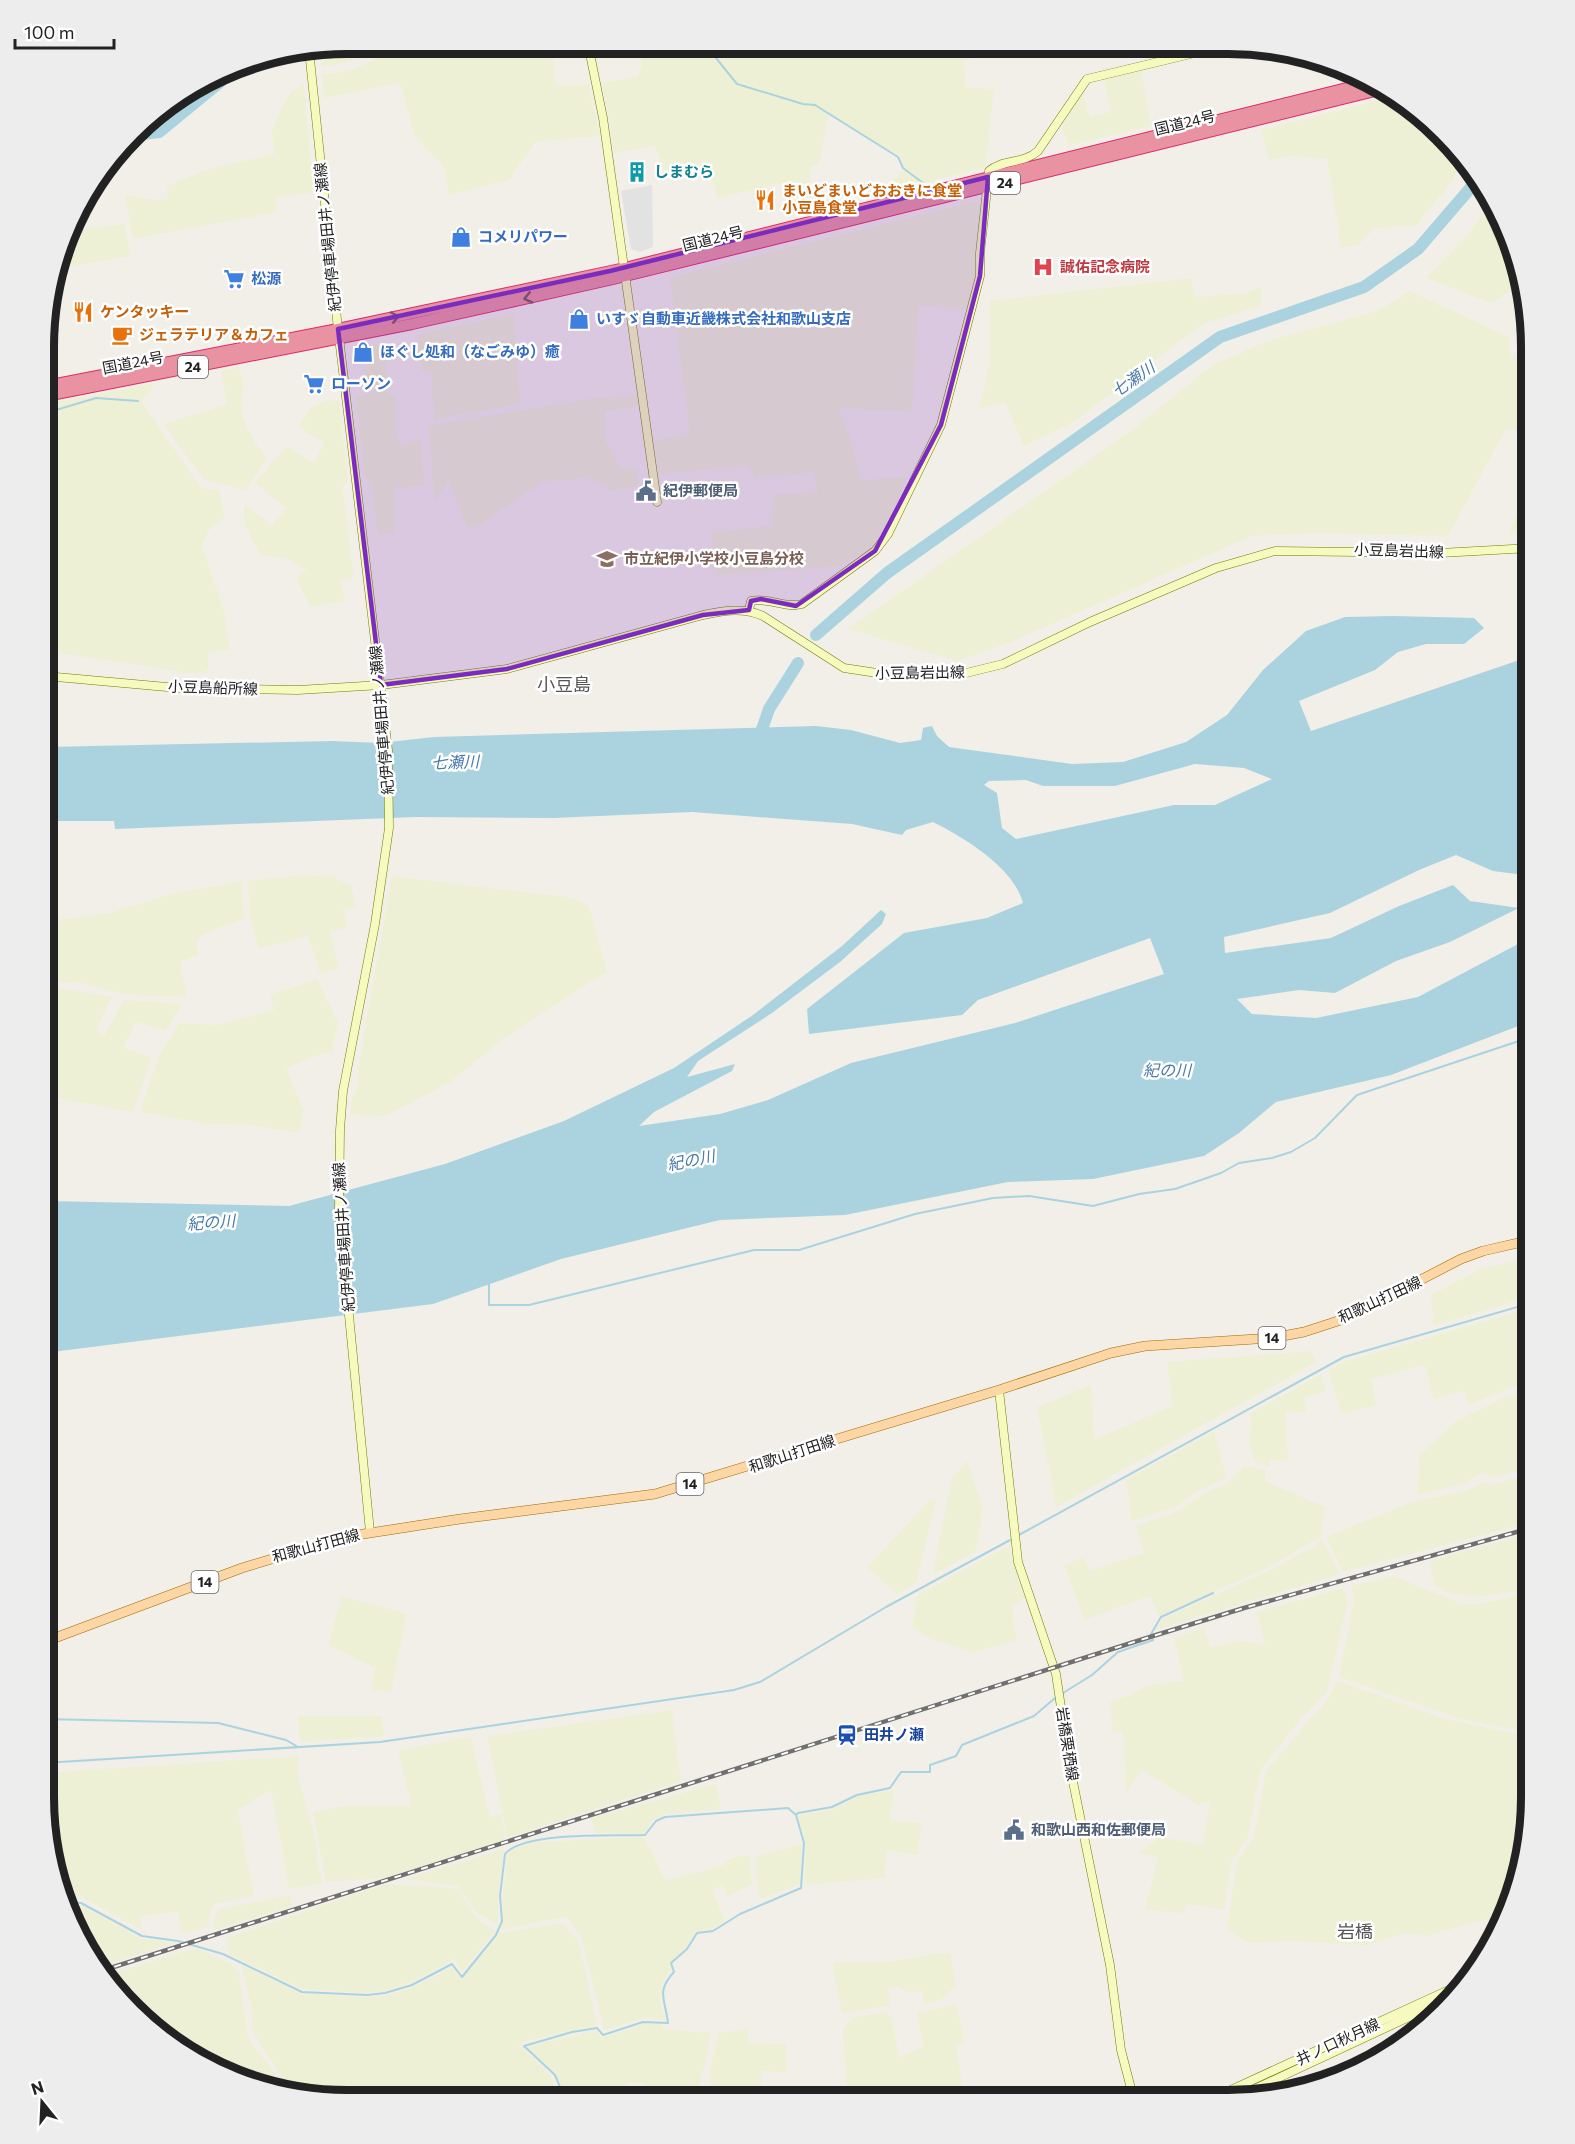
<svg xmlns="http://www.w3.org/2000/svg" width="1575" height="2144" viewBox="0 0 1575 2144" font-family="Commissioner,'Noto Sans JP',sans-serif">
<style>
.farmland{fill:#eef0d5}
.parking{fill:#e2e2e2}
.water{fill:#aad3df;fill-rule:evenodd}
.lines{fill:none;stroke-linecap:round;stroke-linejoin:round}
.stream{stroke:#aad3df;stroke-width:2}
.river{stroke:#aad3df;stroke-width:12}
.secondary-casing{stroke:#707d05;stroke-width:9}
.primary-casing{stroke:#a06b00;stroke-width:10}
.highway-casing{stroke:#dc2a67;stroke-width:12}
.secondary{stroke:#f7fabf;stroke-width:8}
.primary{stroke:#fcd6a4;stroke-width:9}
.highway{stroke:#e892a2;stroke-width:10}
.rail-casing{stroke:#707070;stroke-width:4.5}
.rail{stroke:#fff;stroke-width:2;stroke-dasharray:7;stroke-linecap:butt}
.oneway{stroke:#7b545c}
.marked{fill:#7b2cbf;fill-opacity:0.2;stroke:#7b2cbf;stroke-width:4.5;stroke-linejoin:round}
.labels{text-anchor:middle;stroke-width:5;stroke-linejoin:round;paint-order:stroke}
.shield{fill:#fff;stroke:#646464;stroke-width:1.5}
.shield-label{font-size:14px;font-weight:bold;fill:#222}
.street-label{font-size:15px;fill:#222;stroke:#fff}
.culture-label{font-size:15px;font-weight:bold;fill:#0d838f;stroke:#fff;text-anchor:start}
.food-label{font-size:15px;font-weight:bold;fill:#c56008;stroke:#fff;text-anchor:start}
.shop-label{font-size:15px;font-weight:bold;fill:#366cbe;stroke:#fff;text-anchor:start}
.health-label{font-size:15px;font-weight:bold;fill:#be3a42;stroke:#fff;text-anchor:start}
.service-label{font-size:15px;font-weight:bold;fill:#4e5e75;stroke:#fff;text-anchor:start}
.education-label{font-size:15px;font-weight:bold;fill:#785e54;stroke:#fff;text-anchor:start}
.transit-label{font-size:15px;font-weight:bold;fill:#164399;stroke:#fff;text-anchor:start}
.water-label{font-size:16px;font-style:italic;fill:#4a7aab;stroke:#fff}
.quarter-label{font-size:18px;fill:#555;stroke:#fff}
.rim{fill:none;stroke:#222;stroke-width:8}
</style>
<rect width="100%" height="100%" fill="#f2efe9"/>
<path class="farmland" d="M347,44h34l-12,10 -21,8 -26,5 -2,-19z
M395,44h157l4,41h33l11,51 -65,6 -26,38 -60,15 -5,-28 -30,-32 -14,-52 -76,15 -2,-23 32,-6 20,-9z
M639,44l361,1 -3,11 -33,4 2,27 28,2 -8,78 -100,26 -1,-7 20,-16 -6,-14 -70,-42 -10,50 -9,3 1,45 -22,3 -1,-33 -71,16 -8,-29 -40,9 -15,-32 -39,7 -13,-70 36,-7 4,-10z
M1142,71l9,55 -82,19 -8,-18 22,-34 7,24 21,-5 -7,-33z
M304,85l10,107 -38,6 1,14 -144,27 -8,-44 31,5 12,-1 -1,-13 39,-16 68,-16 -2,-24 11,-25 9,-14z
M200,88l-47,37 -12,1 6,-7z
M1394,96l18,10 14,13 -3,15 31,11 9,12 -11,25 -37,44 -40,2 -17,17 -17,3 -14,-89 -39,-3 -19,4 -8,-30z
M1491,199l9,14 21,56 2,13 -32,21 -65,-25 43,-44z
M977,201l4,4 -5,71 -7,34 -50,-5 -7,106 -73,-3 11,29 11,43 46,-3 -14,38 -21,33 -33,18 -123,9 -5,-43 60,-6 3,-31 44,-3 -5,-20 -58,6 -6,-12 -90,8 -5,-33 36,-7 -20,-157z
M125,224l5,32 -71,13 13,-38z
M1191,278l4,19 51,-4 16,-7 -2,20 -56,17 -132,100 -48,23 -19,-44 -26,7 10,-44 1,-64z
M1410,291l101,47 -3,5 4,15 12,-2 7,48v28l-25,-3 -58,107 -134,-3 -62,3 -241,106 -54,19 -109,-32 284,-199 82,-66 51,-22 112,-31z
M514,314l6,90 -86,15 -3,-46 -9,-2 -4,-37z
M374,344l11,1 2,49h9v35l5,17 20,-6 3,46 -29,2 -1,46 -16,1 -7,-52 -6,-6 -9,-81 11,-1 -4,-18z
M239,367l5,19 -3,15 3,19 10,21 13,18 -22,31 -42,-11 -40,-55 64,-20 -6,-33z
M154,383l-2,6 -11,12 60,87 18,2 6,27 -16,13 -7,15 21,62 7,42 -22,4v17l-13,4 -149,-23v-247z
M637,395l2,11 -34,5v29l15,28 16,2 2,16 -26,4 -24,-12 -46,4 -66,45h-9l-19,-46 -13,20 -7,-75 161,-27z
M339,400l9,79 -5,9 11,90 -13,3 4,20 -35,6 -14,-29 11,-8 -22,-12 -25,-3 -16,-32v-19l28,22 14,-18 -31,-25 31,-37 28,17 10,-20 -26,-16 12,-19 15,-7z
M1531,479v51l-22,4z
M302,875l29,1 20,10 5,20 -13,4 5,17 -18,5 9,36 -19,6 -12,-38 -49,13 -10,-34 -1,-34z
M392,876l175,21 22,8 18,67 -96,61 -61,49 -64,34 -36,-1 2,-20h4l3,-34z
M242,881l2,38 -24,8 -23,12 1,16 -18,7 7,35 -61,-2 -49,-13 -30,1 -2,19v-81l65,-8 61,-19z
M317,979l21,43 -6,32 -6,-2 -40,16 18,43 -4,22 -50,-8 -42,-1 -68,-12 18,-55 21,-34 38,2 57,-15 -4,-15z
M52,987l60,10 -16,33 8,6 20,-36 58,4 -16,27 -30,-9 -13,26 29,9 -19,55 -88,-16v-88h5l3,-6z
M1531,1257v39l-98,30 -2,-31 50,-26z
M1531,1308v74l-27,8 -35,15 -5,-14 -30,8 -10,-34 -53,14 5,26 -35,9 -13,-44 18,-9z
M1311,1351l5,11 -260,145 -19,-100 54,-22 4,54 77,-33 -5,-44z
M1321,1374l5,17 -22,7 2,14 -20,1 2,48 -18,-1 -1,7 -14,-5 -6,-17 2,-32z
M1531,1390v78l-38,9 -11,-4 -17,10 -48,12 2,-39 37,-35 47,-23z
M1214,1432l13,46 -28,12 -22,16 -46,15 -5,-41z
M967,1461l16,48 -7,42 -44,24 20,-97z
M1245,1465l20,5v11l60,26 -4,30 -54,31 -108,48 -9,-20 -66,24 -20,-55 20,-8 5,14 55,-18 -8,-27 42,-15 27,-18 22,-9z
M1531,1474v48l-188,50 -17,-35 86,-35 55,-11 17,-9 8,3z
M930,1500l6,1 -20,82 -19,11 -30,-27z
M1531,1533v56l-53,8 -29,-4 -16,-9 -3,-23z
M1322,1539l18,35 -185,56 8,-11 107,-49 43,-23z
M1010,1545l6,28 9,24 -13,11 5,32 -44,12 -41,-12 -20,-13 5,-32z
M1394,1576l68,28h17l52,-12v140l-66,-12 -126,-43 15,-77 -3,-14z
M1344,1588l4,14 -21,90 -28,29 -39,50 -12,66 -16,23 -8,50 -37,-6 -3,9 -39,-3 13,-52 -19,-5 21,-16 43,8 7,-44 -12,4 -56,-35 -16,23 -3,-61 -10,1 -3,-31 20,-7 17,-10 37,-4 -10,-43 30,-10 6,19 29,-6 26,3 -9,-32z
M342,1596l65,18 -16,78 -20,-2 4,-22 -47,-23z
M1337,1681l109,38 85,18v80l-16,78 -11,23 -6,-2 -72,20 -20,-3 -40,12 -76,-4 -43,2 -20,-15 10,-68 16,-21 13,-68 64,-75z
M672,1710l9,71 -174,57 -20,-102z
M298,1716h84l2,20 -84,6z
M471,1737l19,80 12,-3 3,26 -120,38 -59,4 -13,-70 37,-7 61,1 -13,-56z
M298,1756l1,24 14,49 9,54 -33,6 -18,-99 -33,20 16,86 -37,7 -6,7 -3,17 -27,7 -3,-22 -38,4 1,13 -64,-34 -15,1 -8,-21 -10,-78v-24z
M716,1784l5,25 -56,5 -12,6 -10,14 -48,-1 -4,-15z
M894,1790l-4,30 32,3 -4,32 -31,-5 -2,28 -80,7 1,-41 -9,-28 36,-7 25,-13z
M644,1837l21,43 56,-14 13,-9 16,-2 2,29 -25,13 -4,-12 -11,5 13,31 -13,8 -17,3 -9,16 -16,15 3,4 -10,14 -3,20 6,20 -17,-4 -45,13 -23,-94 -15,-19 -65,12 5,-72 4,-7 27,-8z
M802,1844l-2,40 -40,15 -5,-30 2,-13z
M504,1849l-6,51v26l-22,-14 -18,-26 -53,-7z
M386,1884l68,4 6,3 14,24 10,10 12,5 -34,42 -7,-13 -38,21 -32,11 -24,2 -59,-4 -73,-35 -2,-16z
M290,1895l3,11 -79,24 1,-16 4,-5z
M65,1903l18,3 59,33 34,4 -77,24 -24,-36z
M563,1923l16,19 18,83 -79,18 33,33 9,23 -252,-1 -16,-4 -40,-64v-17l-10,-48 59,28 65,4 22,-2 28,-9 38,-20 8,13 38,-46z
M195,1948l35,15 9,10 9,65 25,33 10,20 -52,-14 -53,-28 -59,-52 -14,-21z
M939,1953l12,1 5,31 -14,14 -17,5 -3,-13 -11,2 -14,-6 -9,1 2,18 -48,7 -9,-43 1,-8h53z
M957,2005l7,36 -8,5 7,44 -21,6 1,4 -96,-1 -4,-69 10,-13 34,-5 5,6 7,39 24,-10 -6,-34z
M660,2023l5,6 46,4 -5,29 -9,31 -39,-6 -2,5 -12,-8 -14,-2 -21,17h-42l-12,-26 -29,-26 71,-17 4,8 43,-14z
M748,2029v14l38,1 1,29 -26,-2 2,28h-41l-1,-11 -10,1 -1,-18 8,-38z"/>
<path class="parking" d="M652,185l1,62 -13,5 -9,-3 -10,-58z"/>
<path class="water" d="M1393,616l81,2 10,10 -20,16h-38l-28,8 -23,18 -76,31 12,30 220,-75v166l-13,17 13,3v34l-38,-5 -37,-16 -37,15 -89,43 -106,24 1,16 106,-15 68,-32 54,-21 17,16 49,7 -69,34 -54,19 -61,32 -36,-3 -62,9 15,15 64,4 102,-21 113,-60v84l-140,54 -115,27 -37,31 -35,23 -111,23 -85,3 -163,33 -125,5 -159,39 -128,45 -389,49 1,-152 244,5 156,-42 119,-43 110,-53 79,-53 89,-69 39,-36 5,4 -4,10 -42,38 -68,51 -74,48 -11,16 48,-13 -3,7 -78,41 -15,14 81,-12 48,-14 83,-37 164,-40 149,-49 -14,-36 -172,62 -16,15 -153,19 -2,-25 97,-76 83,-15 36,-15c-9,-35 -58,-65 -90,-81l-27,8 -4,5 -50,-11 -160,-12 -139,6 -138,-1 -300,12 -1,-8h-62l-1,9h-6v-83l288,-6 47,2 54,-6 382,-11 35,4 49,13 21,-3 2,-12 9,-2 5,10 12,11 123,17 51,-2 63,-20 41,-27 36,-45 43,-39 39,-14zM1195,764l49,4 28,11 -57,26h-41l-158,34 -14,-11 -5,-35 -13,-8 5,-4 37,-1 17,6h72z"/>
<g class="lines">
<path class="stream" d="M367,44l5,10 14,-10
M715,45l1,13 21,26 66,20 12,1 83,52 5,11 20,15
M46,413l50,-15 42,3
M489,1283v22h40l225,-55h45l116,-36 78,-16 36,-2 64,10 46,-12 36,-5 46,-16 18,-10 33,-5 19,-6 24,-14 42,-43 174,-58
M1017,1536l327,-179 187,-54
M1063,1693l29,-18 26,-23 35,-12 -2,-6 10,-17 52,-24
M44,1719l174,4 68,17 12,7
M44,1763l336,-21 354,-52 26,-8 126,-75 126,-68
M64,1902l17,1 61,33 36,5 45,13 79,38 65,3 18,-2 27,-8 40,-21 10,13 34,-42 6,-14 -2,-25 5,-42c19,-23 110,-18 140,-19l11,-14 9,-4 123,-9 8,7
M565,2099l-10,-24 -31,-29 48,-14 25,-4 6,7 40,-13 25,1c-3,-24 -12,-32 6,-51l-3,-9 16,-14 10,-16 16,-2 27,-17 61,-26 3,-45 -8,-28 2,-2 34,-6 25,-12 33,-7 11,-16h29v-7l26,-9 6,-11 72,-29 21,-18"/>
<path class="river" d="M134,135l25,-3 83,-68
M816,635l71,-62 333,-236 144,-50 54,-38 55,-64 3,-8
M758,741l11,-32 29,-46"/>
<g class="secondary-casing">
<path id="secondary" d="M588,44l15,74 54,384
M309,50l29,279 50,421 1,78 -14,96 -32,167 -3,39 -1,82 31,320
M749,610l2,-9c19,-4 35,8 51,3l73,-53 13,-17 53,-109 39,-149v-23l9,-82c14,-12 35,-7 49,-20l49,-72 137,-33
M45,676l133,12 120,2 83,-5 126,-16 196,-54c21,-4 39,-8 60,1l81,52 46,7 76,-2 37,-9 87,-42 126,-54 59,-17 165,2 91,-5
M999,1390l19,172 38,112 14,93 40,198 11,85 13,50
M1209,2100l257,-118
M1231,2100l223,-104"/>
</g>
<g class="primary-casing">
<path id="primary" d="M44,1642l198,-74 102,-31 116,-18 195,-25 344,-104 112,-37 34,-7 127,-8 32,-6 43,-14 114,-59 22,-8 48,-11"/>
</g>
<g class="highway-casing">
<path id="highway" d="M46,386l292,-57 287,-61 746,-186
M46,396l366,-72 201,-45 770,-190"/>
</g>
<use href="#secondary" class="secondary"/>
<use href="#primary" class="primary"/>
<use href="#highway" class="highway"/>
<g class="rail-casing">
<path id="rail" d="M101,1971l1052,-335 91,-28 287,-80"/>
</g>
<use href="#rail" class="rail"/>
</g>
<defs><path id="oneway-chevron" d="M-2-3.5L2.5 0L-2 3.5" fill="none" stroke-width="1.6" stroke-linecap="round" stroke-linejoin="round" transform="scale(1.5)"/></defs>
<g class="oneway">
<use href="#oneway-chevron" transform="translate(528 298) rotate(167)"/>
<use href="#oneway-chevron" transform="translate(395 317) rotate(-12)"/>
</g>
<path class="marked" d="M988,177l-8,99 -39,149 -66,126 -79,55 -35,-7 -10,2 -2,9 -46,5 -196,54 -126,16 -43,-356 272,-58z"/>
<defs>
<g id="building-bare" transform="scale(1.62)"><path d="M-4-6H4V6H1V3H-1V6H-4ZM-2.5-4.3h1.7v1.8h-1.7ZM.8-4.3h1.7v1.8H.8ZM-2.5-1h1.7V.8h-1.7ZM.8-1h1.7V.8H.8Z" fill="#0f9aa8" stroke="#fff" stroke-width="2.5" paint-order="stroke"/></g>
<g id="restaurant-bare" transform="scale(1.62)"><path d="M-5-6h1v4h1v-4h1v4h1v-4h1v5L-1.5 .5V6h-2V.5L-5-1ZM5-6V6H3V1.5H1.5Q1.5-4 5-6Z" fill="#e8710a" stroke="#fff" stroke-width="2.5" paint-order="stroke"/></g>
<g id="shop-bare" transform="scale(1.62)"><path d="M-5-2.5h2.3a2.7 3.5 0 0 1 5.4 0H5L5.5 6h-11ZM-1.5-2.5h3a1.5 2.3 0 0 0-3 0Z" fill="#3f7fe0" stroke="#fff" stroke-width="2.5" paint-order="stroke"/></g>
<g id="hospital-bare" transform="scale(1.62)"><path d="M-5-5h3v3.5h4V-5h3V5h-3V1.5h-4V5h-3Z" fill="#e0444e" stroke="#fff" stroke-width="2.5" paint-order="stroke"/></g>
<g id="supermarket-bare" transform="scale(1.62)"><path d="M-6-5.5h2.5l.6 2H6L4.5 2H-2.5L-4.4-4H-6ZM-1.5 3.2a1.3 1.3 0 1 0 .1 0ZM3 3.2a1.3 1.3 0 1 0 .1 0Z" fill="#3f7fe0" stroke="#fff" stroke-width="2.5" paint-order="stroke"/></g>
<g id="cafe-bare" transform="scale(1.62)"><path d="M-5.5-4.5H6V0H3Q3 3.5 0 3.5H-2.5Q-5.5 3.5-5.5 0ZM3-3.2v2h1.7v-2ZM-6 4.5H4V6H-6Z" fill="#e8710a" stroke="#fff" stroke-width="2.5" paint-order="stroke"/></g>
<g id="civic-bare" transform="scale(1.62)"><path d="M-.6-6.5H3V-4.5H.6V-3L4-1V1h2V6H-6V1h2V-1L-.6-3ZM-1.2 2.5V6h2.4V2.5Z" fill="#5c6f8a" stroke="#fff" stroke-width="2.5" paint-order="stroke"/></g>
<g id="school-bare" transform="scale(1.62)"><path d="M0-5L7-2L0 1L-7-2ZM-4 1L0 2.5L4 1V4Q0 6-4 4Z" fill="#8d6e63" stroke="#fff" stroke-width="2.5" paint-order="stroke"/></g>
<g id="station-bare" transform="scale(1.62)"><path d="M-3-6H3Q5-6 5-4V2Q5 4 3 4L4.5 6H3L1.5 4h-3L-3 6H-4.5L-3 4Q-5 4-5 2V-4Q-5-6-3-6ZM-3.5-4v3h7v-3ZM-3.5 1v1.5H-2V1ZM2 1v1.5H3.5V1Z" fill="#1a4fb4" stroke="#fff" stroke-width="2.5" paint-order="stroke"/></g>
</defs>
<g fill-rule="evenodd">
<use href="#building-bare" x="637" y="172"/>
<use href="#restaurant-bare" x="765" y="200"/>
<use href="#shop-bare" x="461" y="237"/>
<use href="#hospital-bare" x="1043" y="267"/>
<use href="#supermarket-bare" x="234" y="279"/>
<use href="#restaurant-bare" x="83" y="312"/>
<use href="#shop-bare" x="579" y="319"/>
<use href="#cafe-bare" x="122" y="335"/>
<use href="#shop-bare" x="363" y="352"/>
<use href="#supermarket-bare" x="314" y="384"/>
<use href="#civic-bare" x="646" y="491"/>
<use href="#school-bare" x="607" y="559"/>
<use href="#station-bare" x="847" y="1735"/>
<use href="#civic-bare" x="1014" y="1830"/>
</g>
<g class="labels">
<g class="shield">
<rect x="990" y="172" width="30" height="22" rx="4.5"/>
<rect x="178" y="356" width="30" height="22" rx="4.5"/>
<rect x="1258.5" y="1327" width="27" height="22" rx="4.5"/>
<rect x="676.5" y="1473" width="27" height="22" rx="4.5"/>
<rect x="191.5" y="1571" width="27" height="22" rx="4.5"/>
</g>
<g class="shield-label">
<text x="1005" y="188">24</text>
<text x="193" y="372">24</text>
<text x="1272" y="1343">14</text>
<text x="690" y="1489">14</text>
<text x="205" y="1587">14</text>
</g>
<g class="street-label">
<text transform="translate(1185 123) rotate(-14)" y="5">国道24号</text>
<text transform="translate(328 237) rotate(-96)" y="5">紀伊停車場田井ノ瀬線</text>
<text transform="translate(713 239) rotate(-14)" y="5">国道24号</text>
<text transform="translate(133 363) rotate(-11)" y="5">国道24号</text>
<text transform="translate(1399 551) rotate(2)" y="5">小豆島岩出線</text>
<text transform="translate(920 673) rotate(-1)" y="5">小豆島岩出線</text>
<text transform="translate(213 688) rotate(2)" y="5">小豆島船所線</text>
<text transform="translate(382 720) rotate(-95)" y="5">紀伊停車場田井ノ瀬線</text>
<text transform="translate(344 1237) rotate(-94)" y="5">紀伊停車場田井ノ瀬線</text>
<text transform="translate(1380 1300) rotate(-25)" y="5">和歌山打田線</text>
<text transform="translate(792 1454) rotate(-18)" y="5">和歌山打田線</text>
<text transform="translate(316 1546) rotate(-15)" y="5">和歌山打田線</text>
<text transform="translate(1067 1744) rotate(81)" y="5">岩橋栗栖線</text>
<text transform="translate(1338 2042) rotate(-25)" y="5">井ノ口秋月線</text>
</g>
<g class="culture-label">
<text x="654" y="177">しまむら</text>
</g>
<g class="food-label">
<text x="782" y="196">まいどまいどおおきに食堂<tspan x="782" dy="17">小豆島食堂</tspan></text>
<text x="100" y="317">ケンタッキー</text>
<text x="139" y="340">ジェラテリア＆カフェ</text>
</g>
<g class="shop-label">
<text x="478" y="242">コメリパワー</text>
<text x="251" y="284">松源</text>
<text x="596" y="324">いすゞ自動車近畿株式会社和歌山支店</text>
<text x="380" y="357">ほぐし処和（なごみゆ）癒</text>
<text x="331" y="389">ローソン</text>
</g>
<g class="health-label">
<text x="1060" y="272">誠佑記念病院</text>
</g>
<g class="service-label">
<text x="663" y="496">紀伊郵便局</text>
<text x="1031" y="1835">和歌山西和佐郵便局</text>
</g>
<g class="education-label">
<text x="624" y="564">市立紀伊小学校小豆島分校</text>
</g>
<g class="transit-label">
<text x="864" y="1740">田井ノ瀬</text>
</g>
<g class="water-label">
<text transform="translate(1133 379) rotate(-35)" y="6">七瀬川</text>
<text transform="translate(455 762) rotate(-2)" y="6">七瀬川</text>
<text x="1167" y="1076">紀の川</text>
<text transform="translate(691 1160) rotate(-11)" y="6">紀の川</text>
<text transform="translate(211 1222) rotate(-4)" y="6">紀の川</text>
</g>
<g class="quarter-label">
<text x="564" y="691">小豆島</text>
<text x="1355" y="1938">岩橋</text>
</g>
</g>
<path d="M0 0H1575V2144H0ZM347 54H1228A293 293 0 0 1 1521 347V1797A293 293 0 0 1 1228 2090H347A293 293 0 0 1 54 1797V347A293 293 0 0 1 347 54Z" fill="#ededed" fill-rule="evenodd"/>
<path class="rim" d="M347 54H1228A293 293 0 0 1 1521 347V1797A293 293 0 0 1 1228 2090H347A293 293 0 0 1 54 1797V347A293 293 0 0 1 347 54Z"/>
<g transform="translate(42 2102) rotate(342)" stroke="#ffffff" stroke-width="4.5" paint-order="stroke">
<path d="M0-4.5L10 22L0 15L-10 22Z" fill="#222222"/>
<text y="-9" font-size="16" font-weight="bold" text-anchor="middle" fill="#222222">N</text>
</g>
<path d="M15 39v9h99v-9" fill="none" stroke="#222222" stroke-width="3"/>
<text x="24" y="39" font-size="18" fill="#222222" stroke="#ffffff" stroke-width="4.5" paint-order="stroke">100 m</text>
</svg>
